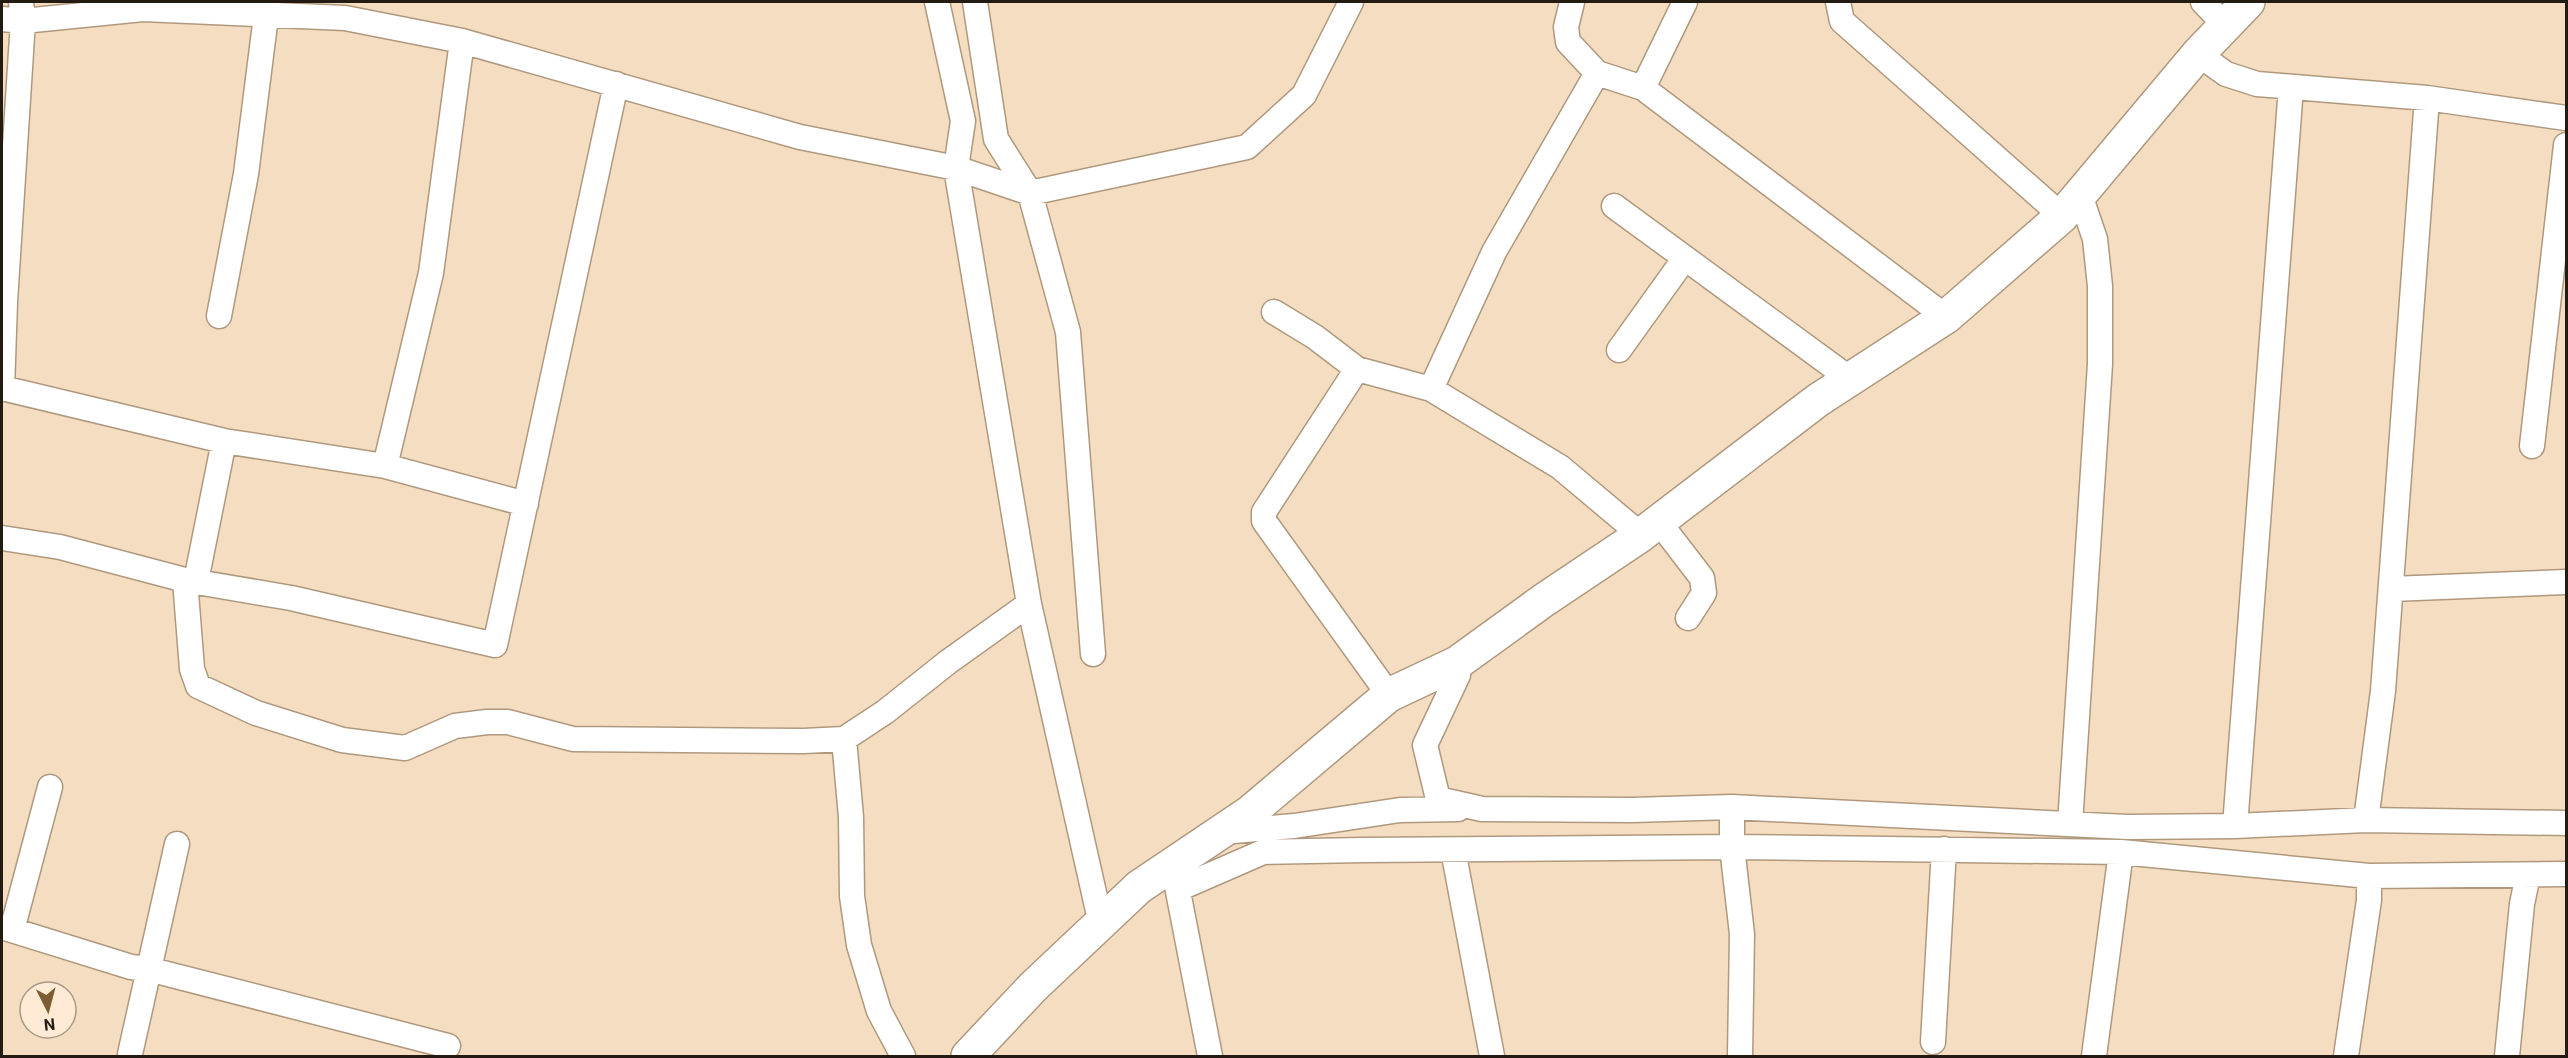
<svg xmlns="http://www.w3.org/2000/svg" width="2568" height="1058" viewBox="0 0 2568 1058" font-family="Roboto,sans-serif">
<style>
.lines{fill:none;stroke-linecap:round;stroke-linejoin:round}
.street-casing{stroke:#af997e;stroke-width:27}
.secondary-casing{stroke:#af997e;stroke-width:36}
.street{stroke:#fff;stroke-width:24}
.secondary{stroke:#fff;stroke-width:33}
</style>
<rect width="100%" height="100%" fill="#f5ddc1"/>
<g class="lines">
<g class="street-casing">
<path id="street" d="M937,2l26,119 -7,47 73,436 72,320
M975,2l21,137 34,54 38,139 25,322
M1572,2l-6,25 2,15 29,31 46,15 303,229
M1838,2l4,19 220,195
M2203,2l23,24
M2,19l21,2 120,-12 202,9 117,23 338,96 156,31 74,25 217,-46 57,-52 47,-93
M2198,54l28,20 31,10 170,14 139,20
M1643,88l42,-86
M1614,206l236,173
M1274,312l41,25 42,32 74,20 129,78 81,68
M219,316l27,-142 20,-158
M1619,350l66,-92
M1357,369l-93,143v9l125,174
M2,388l222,53 161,25 141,38
M2,389l3,-87 18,-281 -2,-19
M1431,389l63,-137 103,-179
M2532,446l34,-301
M385,466l46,-193 31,-232
M1659,522l43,56 2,15 -16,25
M2,538l58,9 125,33 106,18 204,47 121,-561
M185,580l7,89 6,17 58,27 86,27 63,8 50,-22 32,-4h21l65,17 231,2 40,-2 41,-27 63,-50 81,-58
M196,581l28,-140
M2391,589l175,-7
M1457,663l1,12 -33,70 13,54 44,10 150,1 100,-3 395,20 108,-1 131,-6 200,3
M844,739l7,78 1,79 7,49 20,66 24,45
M1732,807v40l10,87 -2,122
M2366,820l17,-129 44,-593
M2070,824l30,-460v-78l-5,-47 -15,-44
M2235,826l56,-739
M1222,832l72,-6 106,-16 58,-1
M1453,850l39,206
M1175,876l35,180
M1178,889l85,-37 100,-2 369,-3 389,5 248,24 197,-2
M2,927l129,40 17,2 300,77
M12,930l38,-143
M1933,1042l11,-193
M130,1054l47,-210
M2094,1056l27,-204
M2346,1056l23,-156v-24
M2507,1056l15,-152 6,-29"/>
</g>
<g class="secondary-casing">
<path id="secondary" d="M968,1056l65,-69 106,-100 110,-74 140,-118 68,-32 87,-63 97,-65 177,-135 128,-83 116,-101 136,-162 50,-52"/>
</g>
<use href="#street" class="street"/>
<use href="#secondary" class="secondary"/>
</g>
<rect width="2568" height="1058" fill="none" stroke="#231b11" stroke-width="6"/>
<g transform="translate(48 1010) rotate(174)"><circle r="28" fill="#ffebd5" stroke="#a79887" stroke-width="1.5"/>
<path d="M0-4.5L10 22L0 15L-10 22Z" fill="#7c5d32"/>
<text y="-9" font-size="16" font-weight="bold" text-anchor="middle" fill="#231b11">N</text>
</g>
</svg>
